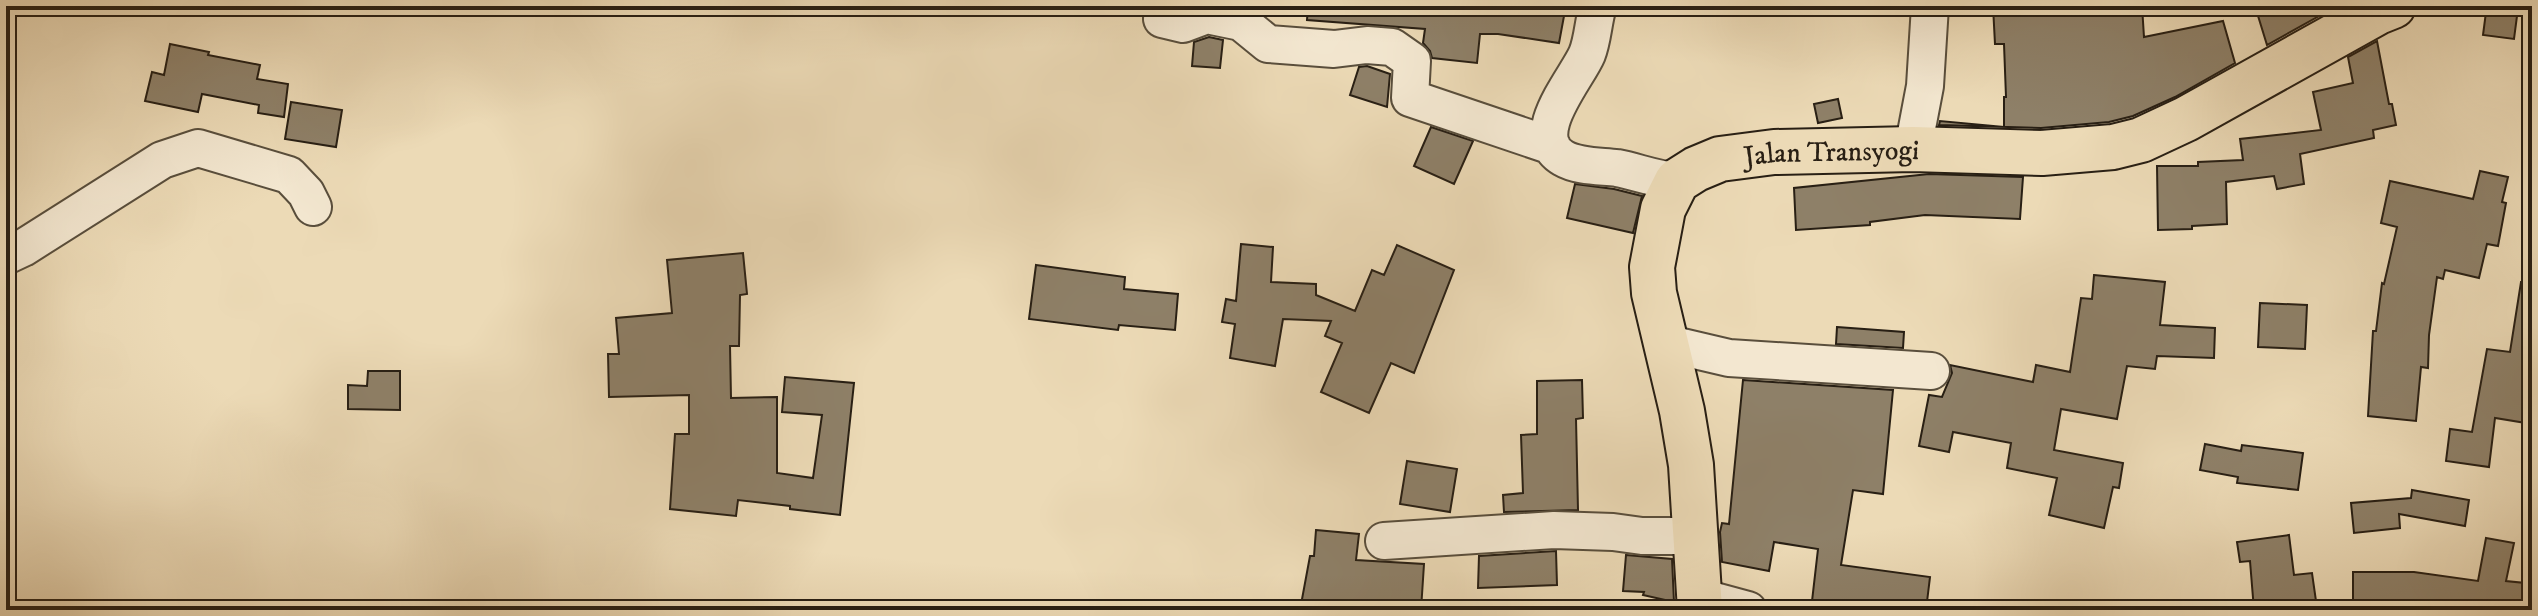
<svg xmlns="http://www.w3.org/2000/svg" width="2538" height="616" viewBox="0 0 2538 616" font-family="'IM FELL DW Pica',serif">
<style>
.building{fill:#8e8068;stroke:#281f14;stroke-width:2}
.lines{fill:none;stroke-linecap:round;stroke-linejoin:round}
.minor-casing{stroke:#594e3c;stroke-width:40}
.major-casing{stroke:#281f14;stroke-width:48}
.minor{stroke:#f3e7d0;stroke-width:36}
.major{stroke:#ecdab6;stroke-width:44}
.labels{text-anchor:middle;stroke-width:6;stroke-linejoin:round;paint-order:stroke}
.street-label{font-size:28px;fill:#281f14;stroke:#f3e7d0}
</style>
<rect width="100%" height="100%" fill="#ecdab6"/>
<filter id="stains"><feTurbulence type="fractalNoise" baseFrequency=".0025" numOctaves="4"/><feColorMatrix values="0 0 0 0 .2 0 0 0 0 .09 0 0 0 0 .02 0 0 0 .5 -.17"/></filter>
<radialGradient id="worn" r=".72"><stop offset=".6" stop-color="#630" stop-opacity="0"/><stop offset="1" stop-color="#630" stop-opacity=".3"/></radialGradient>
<path class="building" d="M1308,6h138l84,10 1,-5 33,5 -5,27 -61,-9h-18l-3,29 -45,-5 -2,-7 -7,-8 2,-14 -118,-9z
M1993,6h149l2,31 79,-16 12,42 -60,34 -42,19 -24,6 -68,6 -102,-3 1,-4 64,6v-30h2l-2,-53h-9z
M2255,6h82l-70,39z
M2486,12l31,4 -3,23 -31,-4z
M1209,37l14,3 -3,28 -28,-2 2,-24z
M2377,41l12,63h3l4,21 -23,5 1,8 -74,16 4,30 -27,5 -3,-13 -48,6 1,42 -35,2v3l-34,1 -1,-64h41v-4l45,-2 -3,-21 81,-9 -8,-38 40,-9 -5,-26z
M170,44l39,8 -1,3 52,10 -3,14 31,5 -4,33 -26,-4 1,-8 -57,-11 -4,18 -53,-11 7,-29 12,3z
M1367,66l23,8 -3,33 -37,-12 9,-28z
M1838,99l4,19 -24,5 -4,-19z
M291,102l51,8 -6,37 -51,-8z
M1431,127l42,14 -19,43 -40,-18z
M2480,171l28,6 -6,25 4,1 -8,43 -11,-2 -8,34 -34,-8 -2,9 -6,-2 -8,58 -1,33 -7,-1 -5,54 -48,-5 5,-85h3l6,-48 2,1 13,-57 -16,-4 9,-42 83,18z
M1929,174l94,3 -3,42 -95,-4 -55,7v3l-74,5 -2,-42z
M1575,184l39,5 28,7 -9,37 -66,-15z
M1241,244l32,3 -2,35 45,2v11l39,16 17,-41 12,5 13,-30 57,25 -40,103 -23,-10 -22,50 -48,-21 21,-49 -17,-7 6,-15 -48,-2 -8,47 -45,-8 5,-34 -13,-2 4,-23 10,2z
M743,253l4,41 -7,1 -1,51h-9l1,52 46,-1v76l36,5 9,-63 -40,-3 3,-35 69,6 -14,132 -50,-6v-3l-52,-6 -2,16 -66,-7 5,-75h14v-39l-80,2 -1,-43h11l-3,-36 56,-5 -5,-53z
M1036,265l89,12 -1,12 54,5 -3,36 -56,-5 -1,5 -89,-11z
M2094,275l71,7 -5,43 55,3 -1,30 -57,-2 -2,13 -28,-3 -10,53 -56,-10 -7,41 69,13 -4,25 -6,-1 -9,41 -55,-13 8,-37 -50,-10 4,-25 -58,-11 -4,20 -30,-6 10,-51 13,2 10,-24 -2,-8 83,17 3,-17 34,7 11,-74 11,1z
M2521,282l11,1v141l-37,-6 -6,49 -43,-6 4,-32 22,3 15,-83 23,3z
M2260,303l47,2 -2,44 -47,-2z
M1837,327l67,5 -1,16 -67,-4z
M368,371h32v39l-52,-1v-24l19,1z
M1582,380l1,38 -7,1 2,91 -74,2 -1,-17 20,-2 -2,-58 16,-1v-53z
M1743,380l150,10 -10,104 -30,-4 -12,75 89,12 -4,33h-115l7,-61 -44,-7 -5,29 -47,-9 -2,-30 2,-9 7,1z
M2205,444l36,7 1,-6 61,8 -5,37 -61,-7 1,-6 -38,-7z
M1407,461l50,8 -7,43 -50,-8z
M2412,490l57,10 -4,26 -66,-12 1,14 -46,5 -3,-30 60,-5z
M1316,530l43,4 -3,26 68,4 -3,46h-121l10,-54h4z
M2289,535l5,40 18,-2 4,28 -35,6v3h-27l-4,-49 -10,1 -3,-20z
M2486,538l28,5 -8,38 19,2 -2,22 -61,-5v6l-46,-5v9h-63v-38h61l64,9z
M1556,551l1,34 -79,3 1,-32z
M1626,555l46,4 2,43 -31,-7 1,-3 -21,-1z"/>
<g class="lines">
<g class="minor-casing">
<path id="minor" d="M1598,6c-5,16 -5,33 -11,48 -10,24 -62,82 -24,104 15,9 38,8 54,10 21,4 39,12 60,13
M1162,19l21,5 24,-9 34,7 27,22 66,5 33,-4 25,2 20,14 -2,37 142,48
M1913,149l12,-63 5,-80
M6,256l17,-8 139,-88 36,-12 91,27 17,18 7,14
M1665,343l64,15 202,13
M1384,541l170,-11 59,2 29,4h54
M1700,597l48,13"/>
</g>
<g class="major-casing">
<g id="major">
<path id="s1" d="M1700,610l-9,-145 -9,-54 -28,-118 -2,-26 11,-58 14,-28 19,-12 24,-10 54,-7 139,-3 129,4 71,-6 28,-7 45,-21 192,-107 15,-6"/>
</g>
</g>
<use href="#minor" class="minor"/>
<use href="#major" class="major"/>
</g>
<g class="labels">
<g class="street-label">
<text dy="10" stroke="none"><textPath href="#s1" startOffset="598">Jalan Transyogi</textPath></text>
</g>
</g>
<rect width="2538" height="616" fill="none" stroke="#ecdab6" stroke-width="32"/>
<rect x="8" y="8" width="2522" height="600" fill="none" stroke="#281f14" stroke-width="4"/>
<rect x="16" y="16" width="2506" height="584" fill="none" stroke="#281f14" stroke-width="2"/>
<rect width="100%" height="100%" filter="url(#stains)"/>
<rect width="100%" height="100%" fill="url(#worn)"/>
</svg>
